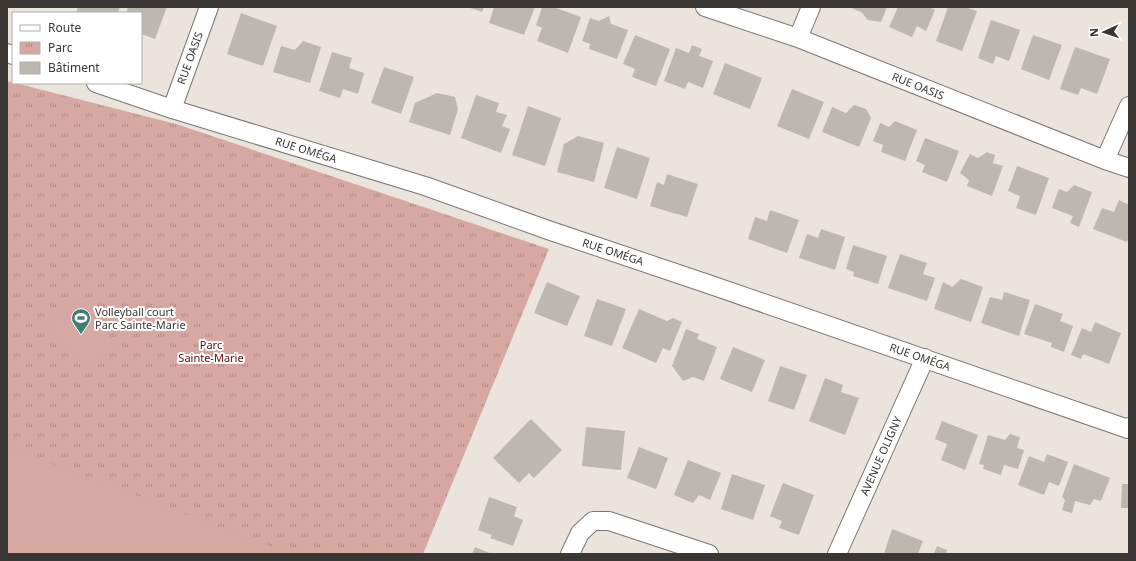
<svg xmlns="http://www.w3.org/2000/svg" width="1136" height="561" viewBox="0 0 1136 561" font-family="'Noto Sans',sans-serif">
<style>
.park{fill:url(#park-tufts)}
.pitch{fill:#d7a7a1}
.building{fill:#bcb8af}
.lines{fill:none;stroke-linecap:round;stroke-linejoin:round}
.street-casing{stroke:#7b756e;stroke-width:20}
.street{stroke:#fff;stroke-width:18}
.labels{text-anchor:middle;stroke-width:4;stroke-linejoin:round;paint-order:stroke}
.street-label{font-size:11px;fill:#393633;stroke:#fff}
.poi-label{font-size:11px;fill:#393633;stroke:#fff;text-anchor:start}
.park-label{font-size:11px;fill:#5c0a0d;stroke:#fff}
</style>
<defs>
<pattern id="park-tufts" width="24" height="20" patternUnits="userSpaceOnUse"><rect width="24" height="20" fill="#d7a7a1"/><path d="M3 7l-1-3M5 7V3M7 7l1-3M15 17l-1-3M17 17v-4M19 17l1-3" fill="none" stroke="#af8984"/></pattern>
</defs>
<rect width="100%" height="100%" fill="#ebe4dd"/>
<path class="park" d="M7,81l169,43 373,125 -126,305h-416z"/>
<path class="pitch" d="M77,296l39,50 -31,25 -39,-48z
M8,447l278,105v2h-279v-104z"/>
<path class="building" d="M78,7h42l-2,6h-42z
M128,7h39l-12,32 -14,-5v-21h-15z
M467,7h17l-2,5z
M494,7h41l-11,28 -35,-12z
M542,7h11l28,10 -13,36 -31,-12 5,-13 -6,-3z
M852,7h35l-6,15 -13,-2 -7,-8 -10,-4z
M898,7h31l6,3 -9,21 -9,-5 -5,11 -23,-10z
M948,7h17l12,4 -15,40 -26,-10z
M241,13l36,13 -14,40 -36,-12z
M609,16l2,8 17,6 -11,29 -28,-10 1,-5 -8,-3 8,-23 9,3z
M991,20l29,10 -11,31 -13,-5 -3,8 -15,-6z
M635,35l35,14 -14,37 -24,-9 3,-8 -12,-5z
M1033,35l29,10 -13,35 -28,-11z
M303,41l18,6 -11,36 -37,-11 8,-26 14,4z
M692,45l10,4 -3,7 14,5 -10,27 -15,-6 -3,7 -21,-8 12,-33 13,5z
M1075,47l35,12 -13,35 -16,-6 -3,7 -18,-6z
M332,52l20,6 -3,10 15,5 -6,21 -15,-5 -3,9 -21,-7z
M725,63l37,15 -12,31 -37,-15z
M384,67l30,10 -13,37 -30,-11z
M792,89l32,13 -15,37 -32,-13z
M437,93l18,4 3,12 -8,26 -41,-13 6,-19z
M476,95l23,8 -3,9 11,3 -5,11 8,3 -9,24 -40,-15z
M854,105l12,4 5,9 -12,29 -37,-15 10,-25 14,6z
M528,106l33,12 -16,48 -33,-11z
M895,121l22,9 -12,31 -24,-9 2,-7 -10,-4 7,-18 9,4z
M578,136l26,7 -10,39 -37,-10 7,-28z
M925,138l34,13 -12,31 -25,-10 3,-7 -9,-4z
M617,147l33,11 -13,41 -33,-11z
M987,152l8,3 -2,8 10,3 -11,30 -25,-10 2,-6 -9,-7 10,-19 8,4z
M1017,166l32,12 -13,37 -20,-7 4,-12 -12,-5z
M667,174l31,10 -11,33 -37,-11 7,-24 7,3z
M1074,185l18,7 -13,35 -9,-4 3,-7 -21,-8 7,-19 8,3z
M1119,200l10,5v33l-2,4 -34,-13 9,-21 12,4z
M770,210l29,10 -12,33 -39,-14 7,-22 12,4z
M821,229l24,8 -10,33 -36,-12 8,-24 11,4z
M853,245l34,11 -9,28 -25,-8 1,-4 -8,-3z
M900,254l27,9 -4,11 12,4 -8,23 -39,-13z
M961,279l22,8 -12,35 -37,-13 9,-27 9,5z
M547,282l33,14 -13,30 -33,-13z
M1004,292l26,8 -11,36 -38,-13 9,-26 12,3z
M597,299l29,10 -14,37 -28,-10z
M1035,304l28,10 -3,7 13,5 -9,26 -13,-5 1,-4 -28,-9z
M639,309l28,12 6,-3 9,4 -12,29 -7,-3 -7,15 -34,-15z
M1095,322l26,11 -12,31 -26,-10 -2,5 -10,-4 11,-27 9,4z
M686,329l13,5 -2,5 20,8 -13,34 -11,-4 -10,4 -11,-15z
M733,347l32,13 -13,32 -32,-13z
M780,366l27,9 -13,35 -26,-9z
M825,378l18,7 -2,7 18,6 -14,37 -36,-14z
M531,419l31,31 -28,28 -5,-5 -10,10 -26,-25z
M942,421l36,14 -13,35 -24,-10 6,-16 -12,-5z
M586,427l39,4 -4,39 -39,-4z
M1010,434l10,3 -3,11 7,2 -6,19 -14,-4 -3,10 -18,-6 1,-4 -5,-1 9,-29 17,5z
M639,447l29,11 -12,31 -29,-11z
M1047,454l21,8 -9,24 -10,-4 -5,13 -26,-10 11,-29 15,6z
M688,460l33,13 -11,27 -11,-5 -6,8 -19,-8z
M1074,464l36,14 -9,23 -7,-2 -4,6 -15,-4 -3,12 -10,-3 3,-10 -3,-3z
M732,474l33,11 -12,35 -32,-11z
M783,483l31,12 -15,40 -20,-7 3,-7 -12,-5z
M1122,484h7v24h-8z
M489,497l28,10 -3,9 9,4 -10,26 -23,-8 2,-3 -14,-5z
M892,529l31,12 -5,13h-34z
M937,546l10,4 -1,4h-12z
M475,547l17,7h-20z"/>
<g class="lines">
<g class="street-casing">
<path id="street" d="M705,7l93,31 307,122 24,8
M798,38l13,-31
M7,53l6,2
M96,83l76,26 253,77 123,44 160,54 420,145 1,-2
M172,109l37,-102
M1105,160l24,-54
M570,554l10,-21 13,-12h16l100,33
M837,554l88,-196"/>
</g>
<use href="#street" class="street"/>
</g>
<defs>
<g id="stadium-pin" transform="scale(1)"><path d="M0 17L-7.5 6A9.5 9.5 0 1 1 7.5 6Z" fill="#3d7f70" stroke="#fff"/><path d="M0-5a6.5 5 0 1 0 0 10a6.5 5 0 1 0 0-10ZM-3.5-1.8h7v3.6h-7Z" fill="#fff"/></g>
</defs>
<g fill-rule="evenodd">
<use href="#stadium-pin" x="81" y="318"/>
</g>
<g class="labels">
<g class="street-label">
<text transform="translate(190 58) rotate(-70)" y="4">RUE OASIS</text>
<text transform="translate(918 86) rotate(22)" y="4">RUE OASIS</text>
<text transform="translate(306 150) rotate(17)" y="4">RUE OMÉGA</text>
<text transform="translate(613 252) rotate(18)" y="4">RUE OMÉGA</text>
<text transform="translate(920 357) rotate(19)" y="4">RUE OMÉGA</text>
<text transform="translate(881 456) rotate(-66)" y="4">AVENUE OLIGNY</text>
</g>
<g class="poi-label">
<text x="95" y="316">Volleyball court<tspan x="95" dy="13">Parc Sainte-Marie</tspan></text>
</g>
<g class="park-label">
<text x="211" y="349">Parc<tspan x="211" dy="13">Sainte-Marie</tspan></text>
</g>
</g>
<rect width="1136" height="561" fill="none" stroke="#393633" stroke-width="16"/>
<rect x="12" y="12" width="130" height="72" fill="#ffffff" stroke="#b0afad"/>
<rect x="20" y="25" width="20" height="6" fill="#ffffff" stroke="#b0afad"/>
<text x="48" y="32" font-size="12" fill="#393633">Route</text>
<rect x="20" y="42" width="20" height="12" fill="url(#park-tufts)" stroke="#b0afad"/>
<text x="48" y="52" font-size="12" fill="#393633">Parc</text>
<rect x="20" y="62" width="20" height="12" fill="#bcb8af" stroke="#b0afad"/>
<text x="48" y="72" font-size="12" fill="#393633">Bâtiment</text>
<g transform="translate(1104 32) rotate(267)" stroke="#ffffff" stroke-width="3" paint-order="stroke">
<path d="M0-3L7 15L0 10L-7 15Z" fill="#393633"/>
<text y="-6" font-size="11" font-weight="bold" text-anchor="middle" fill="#393633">N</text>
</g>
</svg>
